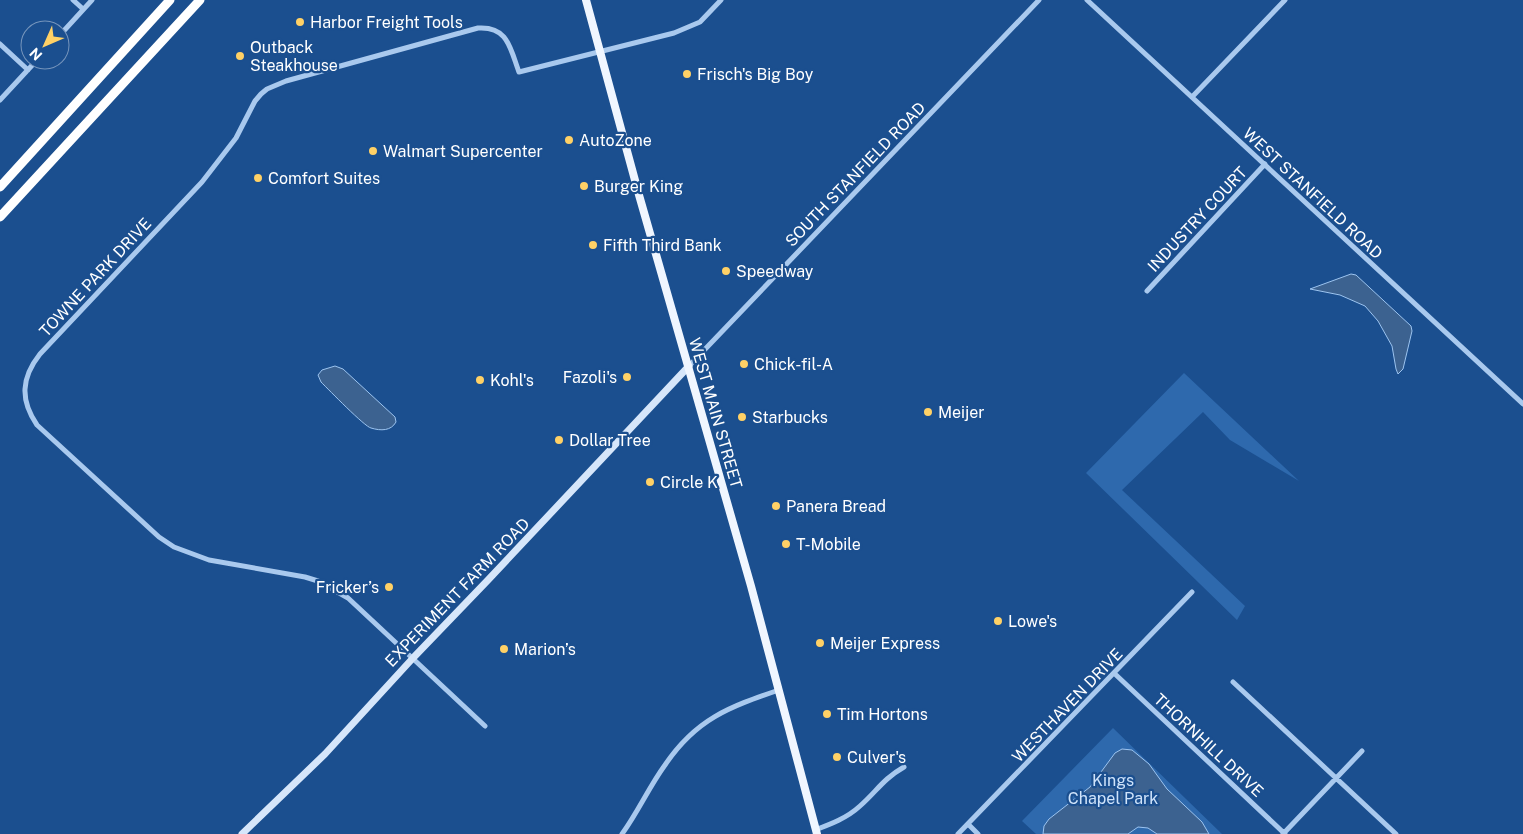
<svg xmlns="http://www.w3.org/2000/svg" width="1523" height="834" viewBox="0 0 1523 834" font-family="'Public Sans',sans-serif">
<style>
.green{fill:#2e69ad}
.water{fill:#3c6290;stroke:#9cc4f0}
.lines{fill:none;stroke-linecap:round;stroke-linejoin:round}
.street{stroke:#a9c9ee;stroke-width:5}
.secondary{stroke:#d6e6fa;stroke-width:7}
.primary{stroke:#f0f6ff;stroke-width:8}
.highway{stroke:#fff;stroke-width:9}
.poi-dot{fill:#ffd166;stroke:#1b4f8f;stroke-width:2}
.labels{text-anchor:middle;stroke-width:4.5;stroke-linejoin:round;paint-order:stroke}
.poi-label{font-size:16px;fill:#fff;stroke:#1b4f8f;text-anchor:start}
.street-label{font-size:16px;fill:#fff;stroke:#1b4f8f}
.park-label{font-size:16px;fill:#cfe3fa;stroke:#1b4f8f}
</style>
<rect width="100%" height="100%" fill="#1b4f8f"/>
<path class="green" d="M1184,373l115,108 -69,-41 -27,-28 -81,78 123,116 -8,14 -151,-147z
M1113,728l109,106h-186l-14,-13z"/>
<path class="water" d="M1351,274l5,1 55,51 1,5 -9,38 -5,5 -2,-5 -4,-23 -14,-25 -13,-15 -25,-11 -30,-6z
M335,366l8,3 52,48 1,5c-5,9 -15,9 -25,6 -6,-1 -42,-38 -50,-46l-3,-7 4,-5z
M1122,749l10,1 17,14 18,25 35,33 7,12h-52l-9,-6 -10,-1 -10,7h-85l1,-8 5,-7 41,-32 25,-34z"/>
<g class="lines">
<path class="street" d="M73,0l10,9
M1087,0l436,404
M60,35l32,-35
M0,44l28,26
M1192,97l93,-97
M0,100l37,-40
M1147,291l118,-127
M689,366l350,-366
M1115,674l170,160
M1233,682l163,152
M485,726l-122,-114 -15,-14 -30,-17 -13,-4 -96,-17 -35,-13 -15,-10 -122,-112c-17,-25 -16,-47 3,-71l162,-172 34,-44 19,-37 6,-7 6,-5 19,-8 192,-53c30,-2 32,20 41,44l155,-39 26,-11 21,-22
M968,824l10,10
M815,830c16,-6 32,-12 45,-24 17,-15 23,-27 44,-39
M622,834c16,-22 27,-47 43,-69 31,-46 64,-58 114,-75
M958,834l234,-242
M1283,834l79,-83"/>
<path class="secondary" d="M242,834l83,-80 88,-96 75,-78 201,-214"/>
<path class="primary" d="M586,0l53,195 112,391 66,248"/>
<path class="highway" d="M0,187l170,-187
M0,217l200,-217"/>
</g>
<g class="poi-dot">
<circle cx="300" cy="22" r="5"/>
<circle cx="240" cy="56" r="5"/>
<circle cx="687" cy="74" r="5"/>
<circle cx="569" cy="140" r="5"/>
<circle cx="373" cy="151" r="5"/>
<circle cx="258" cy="178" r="5"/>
<circle cx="584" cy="186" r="5"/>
<circle cx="593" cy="245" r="5"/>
<circle cx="726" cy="271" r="5"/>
<circle cx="744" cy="364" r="5"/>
<circle cx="627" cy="377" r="5"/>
<circle cx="480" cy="380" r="5"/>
<circle cx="928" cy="412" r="5"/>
<circle cx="742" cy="417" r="5"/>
<circle cx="559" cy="440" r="5"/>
<circle cx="650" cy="482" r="5"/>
<circle cx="776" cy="506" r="5"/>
<circle cx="786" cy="544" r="5"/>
<circle cx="389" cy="587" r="5"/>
<circle cx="998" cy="621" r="5"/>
<circle cx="820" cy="643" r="5"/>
<circle cx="504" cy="649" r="5"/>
<circle cx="827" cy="714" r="5"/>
<circle cx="837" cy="757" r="5"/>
</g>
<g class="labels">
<g class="poi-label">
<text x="310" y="28">Harbor Freight Tools</text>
<text x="250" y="53">Outback<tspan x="250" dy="18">Steakhouse</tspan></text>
<text x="697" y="80">Frisch's Big Boy</text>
<text x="579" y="146">AutoZone</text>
<text x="383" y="157">Walmart Supercenter</text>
<text x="268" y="184">Comfort Suites</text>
<text x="594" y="192">Burger King</text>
<text x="603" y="251">Fifth Third Bank</text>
<text x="736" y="277">Speedway</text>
<text x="754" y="370">Chick-fil-A</text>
<text x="617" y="383" text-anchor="end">Fazoli's</text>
<text x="490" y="386">Kohl's</text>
<text x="938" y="418">Meijer</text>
<text x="752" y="423">Starbucks</text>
<text x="569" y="446">Dollar Tree</text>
<text x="660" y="488">Circle K</text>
<text x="786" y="512">Panera Bread</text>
<text x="796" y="550">T-Mobile</text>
<text x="379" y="593" text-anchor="end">Fricker’s</text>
<text x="1008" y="627">Lowe's</text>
<text x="830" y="649">Meijer Express</text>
<text x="514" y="655">Marion’s</text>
<text x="837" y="720">Tim Hortons</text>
<text x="847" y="763">Culver's</text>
</g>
<g class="street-label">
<text transform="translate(855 174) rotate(-46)" y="6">SOUTH STANFIELD ROAD</text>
<text transform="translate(1313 193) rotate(43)" y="6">WEST STANFIELD ROAD</text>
<text transform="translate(1197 219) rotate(-47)" y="6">INDUSTRY COURT</text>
<text transform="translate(95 277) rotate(-47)" y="6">TOWNE PARK DRIVE</text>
<text transform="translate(716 413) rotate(74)" y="6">WEST MAIN STREET</text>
<text transform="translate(457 592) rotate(-46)" y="6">EXPERIMENT FARM ROAD</text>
<text transform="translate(1067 705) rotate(-46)" y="6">WESTHAVEN DRIVE</text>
<text transform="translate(1209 745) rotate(43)" y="6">THORNHILL DRIVE</text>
</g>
<g class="park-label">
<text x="1113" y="786">Kings<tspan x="1113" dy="18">Chapel Park</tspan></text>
</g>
</g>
<g transform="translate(45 45) rotate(225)"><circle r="24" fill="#1b4f8f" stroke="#7695bc"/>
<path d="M0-4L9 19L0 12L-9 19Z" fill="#ffd166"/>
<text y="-8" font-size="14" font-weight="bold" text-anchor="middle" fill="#ffffff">N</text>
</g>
</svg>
